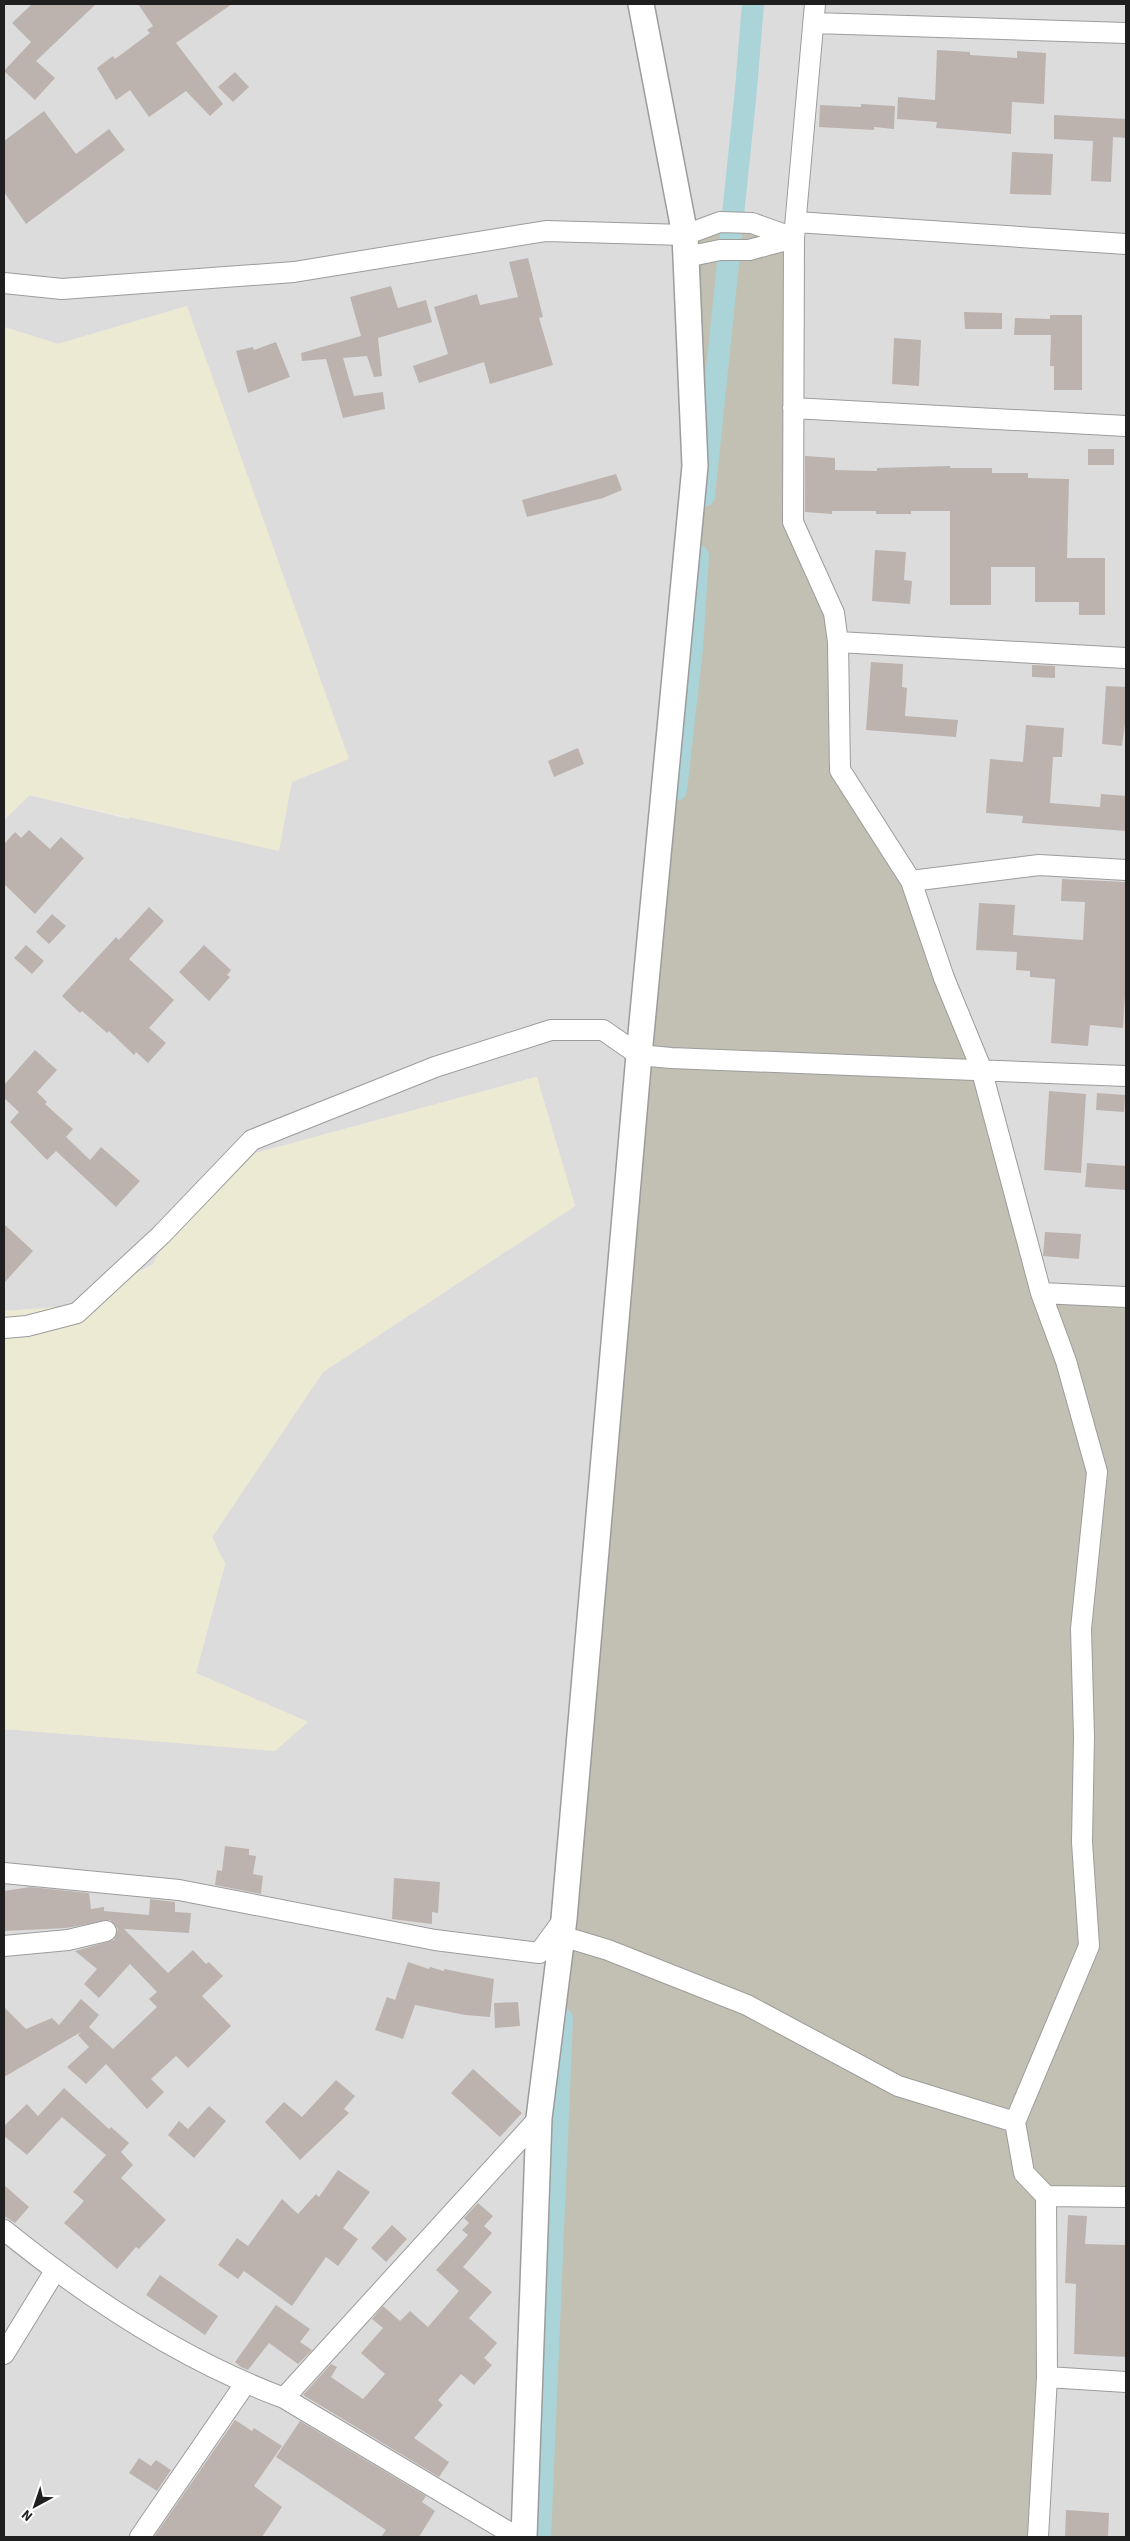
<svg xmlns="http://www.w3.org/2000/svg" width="1130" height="2541" viewBox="0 0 1130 2541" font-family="'Source Sans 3',sans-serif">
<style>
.residential{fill:#dddcdc}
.construction{fill:#c2c0b2}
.farmland{fill:#ecead2}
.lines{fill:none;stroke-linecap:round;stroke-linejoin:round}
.canal{stroke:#aad4d8;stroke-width:22}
.building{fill:#bcb3af}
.minor-casing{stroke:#9c9c9c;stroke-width:22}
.tertiary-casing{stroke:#9c9c9c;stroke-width:28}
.minor{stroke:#fff;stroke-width:20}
.tertiary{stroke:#fff;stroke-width:25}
</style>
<rect width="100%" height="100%" fill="#efeae6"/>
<path class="residential" d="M4,4h1122v1293l-85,-4 -201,-523 -145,-304 -171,2071h-520v-808l271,21 33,-28 -112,-49 29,-109 -13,-27 111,-165 252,-166 -39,-129 -302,82 -49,43 -32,62 -79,42 -70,5v-491l25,-25 100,24 58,-513 -129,38 -54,-17z
M1046,2196l80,1v340h-88z"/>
<path class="construction" d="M720,222l74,16 -1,284 41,91 6,157 71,111 33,97 97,315 85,4v900l-80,-1 -8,341h-514l15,-419 156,-1652 -10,-231z"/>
<path class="farmland" d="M187,306l162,453 -57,23 -13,69 -249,-56 -26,25v-493l54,17z
M537,1077l38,129 -252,166 -111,165 13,27 -29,109 112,49 -33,29 -271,-22v-418l70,-5 79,-41 32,-63 49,-43z"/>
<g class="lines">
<path class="canal" d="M704,496l42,-407 7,-85
M676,790l16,-142 6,-92
M540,2537l22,-518"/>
</g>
<path class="building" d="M32,4h64l-60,57 19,17 -20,22 -31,-29 27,-29 -19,-19z
M138,4h94l-56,39 47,61 -13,12 -24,-25 -37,26 -19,-27 -14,10 -19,-32 16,-12 2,3 35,-26 -3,-3 6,-4z
M937,50l33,2v3l47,3v-7l29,2 -2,51 -32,-2 -1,32 -75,-6 1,-6 -40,-3 1,-22 37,3z
M235,72l14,15 -16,15 -15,-15z
M861,104l34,2 -1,23 -20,-2v3l-55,-3 1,-22 41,2z
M44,111l32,43 33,-25 16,21 -99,74 -22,-32v-51z
M1054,115l72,4v19l-13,-1 -2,45 -20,-1 2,-40 -39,-2z
M1012,152l41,2 -2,41 -41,-1z
M528,258l15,59 -4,1 14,47 -63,19 -6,-22 -65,21 -6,-17 35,-12 -14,-47 43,-13 3,11 38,-8 -9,-35z
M391,286l7,22 28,-8 6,22 -54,16 4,38 -8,1 -7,-21 -24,2 11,38 29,-4 2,17 -42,9 -17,-59 -24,2 -1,-8 60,-17 -11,-39z
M964,312l38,1v16h-37z
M1050,315h32v75h-28v-24h-4l1,-31h-37l1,-17 35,1z
M894,338l27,2 -2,46 -27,-2z
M276,342l14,35 -42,16 -12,-42 17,-4 1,3z
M1088,449h26v16h-26z
M805,456l30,2v12l42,1v-3l73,-2v2h42v5h36v5l41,1 -2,79h38v57h-26v-13h-44v-35h-44v38h-41v-94h-39v3h-35v-3h-44v3l-27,-2z
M616,474l6,16 -19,8 -76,19 -5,-17z
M875,550l31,2 -2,28 8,1 -2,23 -38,-3z
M871,662l32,2 -1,23 5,1 -2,28 53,4 -2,17 -90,-7z
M1032,665l23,1v12l-23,-1z
M1106,686l20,1v29l-4,30 -20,-2z
M1026,725l38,3 -2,29h-9l-3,46 50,4 1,-13 25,2v35l-104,-8 1,-7 -37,-3 4,-54 33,3z
M578,748l6,16 -30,13 -6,-16z
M29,830l21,19 11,-12 23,21 -49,56 -31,-30v-40l11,-12 6,6z
M1062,879l64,3v97l-3,49 -33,-3 -2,21 -37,-3 4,-64 -25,-2v-6l-14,-1 1,-18 -41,-2 3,-47 36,2 -2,30 70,5 2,-38 -24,-1z
M149,907l15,14 -35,38 45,41 -25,28 17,15 -18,20 -12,-11 -2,3 -25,-24 -2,2 -25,-22 -2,2 -18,-17 54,-59 3,3z
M52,914l14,12 -17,18 -13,-12z
M26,945l18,16 -12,13 -18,-16z
M204,945l27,25 -4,5 3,2 -21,24 -30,-29z
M35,1050l22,20 -20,22 10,10 -2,2 28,25 -7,8 24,23 11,-13 39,34 -24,26 -60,-56 -9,9 -37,-38 9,-10 -15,-14v-13z
M1049,1091l37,3 -5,79 -37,-3z
M1097,1093l28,2 -1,17 -28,-2z
M1087,1163l39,3v24l-41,-3z
M4,1224l29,27 -29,32z
M1045,1232l36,2 -2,25 -36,-3z
M225,1846l24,3v6l7,1 -3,18 10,2 -2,18 -46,-9 2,-15 5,1z
M394,1878l46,4 -2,31 -6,-1v12l-40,-5z
M30,1887l59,6 2,16 13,-2v4l45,4 1,-16 25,3v10l16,1 -2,20 -65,-4 44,44 25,-23 13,14 3,-2 14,14 -21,20 29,30 -43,42 -12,-12 -25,23 13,13 -17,17 -41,-45 -20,20 -19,-17 22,-20 -11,-12 3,-3 -77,45v-70l22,22 26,-11 7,7 22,-26 18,16 -10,12 24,22 44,-42 -8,-8 8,-7 -27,-28 -31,34 -15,-14 13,-15 -22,-18 39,-11 4,-11 -8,-9 -44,8 -62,3v-40z
M408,1962l21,7 1,-2 14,4v-2l50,10 -4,38 -25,-2 -50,-10 -12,34 -28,-9 12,-33 8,3z
M518,2002l2,24 -25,2 -1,-25z
M473,2069l49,44 -22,24 -49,-44z
M336,2080l19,16 -11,13 5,4 -49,47 -35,-38 19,-20 18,15z
M64,2088l45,41 2,-2 18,16 -8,9 12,13 -12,13 45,42 -27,29 -3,-2 -19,22 -53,-46 20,-22 -11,-9 33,-37 -44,-38 -35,38 -23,-19v-10l23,-22 11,12z
M209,2106l17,15 -32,37 -26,-23 11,-14 9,8z
M338,2170l32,22 -27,36 15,11 -20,27 -12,-9 -34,49 -48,-35 -6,8 -20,-14 19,-27 11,8 34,-47 16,15 18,-20 3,3z
M4,2185l25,22 -14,16 -11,-7z
M478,2203l15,13 -9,10 8,7 -29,34 29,25 -23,26 28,25 -13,15 8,7 -18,20 -13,-11 -23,26 5,5 -29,33 35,24 -10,15 -136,-82 28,-31 6,3 -6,10 32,22 22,-25 -24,-21 22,-25 -11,-9 11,-13 17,15 10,-10 18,16 31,-36 -23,-21 32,-35 -6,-5 7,-7 -5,-5z
M1068,2215l19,1 -2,28 41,1v112l-52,-3 2,-70 -11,-1z
M392,2225l15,14 -21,23 -15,-14z
M160,2275l58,41 -13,19 -59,-40z
M276,2305l34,24 -10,13 12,8 -14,14 -29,-21 -21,27 -7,-3 -6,-5z
M235,2420l17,11 2,-3 28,18 -28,40 28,21 -20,30h-108z
M300,2421l126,75 -4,6 13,9 -16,26h-38l5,-7 -110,-73z
M139,2458l12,8 5,-6 15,10 -14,21 -28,-18z
M1066,2510l43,3 -1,24h-43z"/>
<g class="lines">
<g class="minor-casing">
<path id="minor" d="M815,4l-21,234 -1,284 41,91 4,29 2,128 71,111 33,97 37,90 60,225 25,68 31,111 -16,157 3,108 -2,105 7,104 -74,176 9,51 22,23 1,181 -9,160
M814,23l312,10
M796,222l330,22
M686,257l34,-7h29l45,-12
M4,283l58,6 232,-17 252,-41 139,4 35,-13 32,1 42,15
M793,408l333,18
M838,642l288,16
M911,881l128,-16 87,5
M1041,1293l85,4
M4,1328l23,-2 50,-13 84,-78 91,-95 183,-73 116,-37h52l36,25 32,3 455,18
M4,1873l175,17 256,50 104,13 25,-34
M575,1940l33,10 139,55 151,81 117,36
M4,1946l64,-6 38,-9
M1046,2196l80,1
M4,2230c84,68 178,130 280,168l255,-280
M4,2354l51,-83
M1047,2377l79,5
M284,2398l233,139
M140,2537l105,-153"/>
</g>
<g class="tertiary-casing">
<path id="tertiary" d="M524,2537l15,-419 25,-199 75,-864 56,-589 -10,-231 -44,-231"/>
</g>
<use href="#minor" class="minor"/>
<use href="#tertiary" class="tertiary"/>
</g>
<rect width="1130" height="2541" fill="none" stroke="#1f1f1f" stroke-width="10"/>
<g transform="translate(35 2506) rotate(220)" stroke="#ffffff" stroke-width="4" paint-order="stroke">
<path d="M0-4L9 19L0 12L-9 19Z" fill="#1f1f1f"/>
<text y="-8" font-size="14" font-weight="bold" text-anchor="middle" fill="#1f1f1f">N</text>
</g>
</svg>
